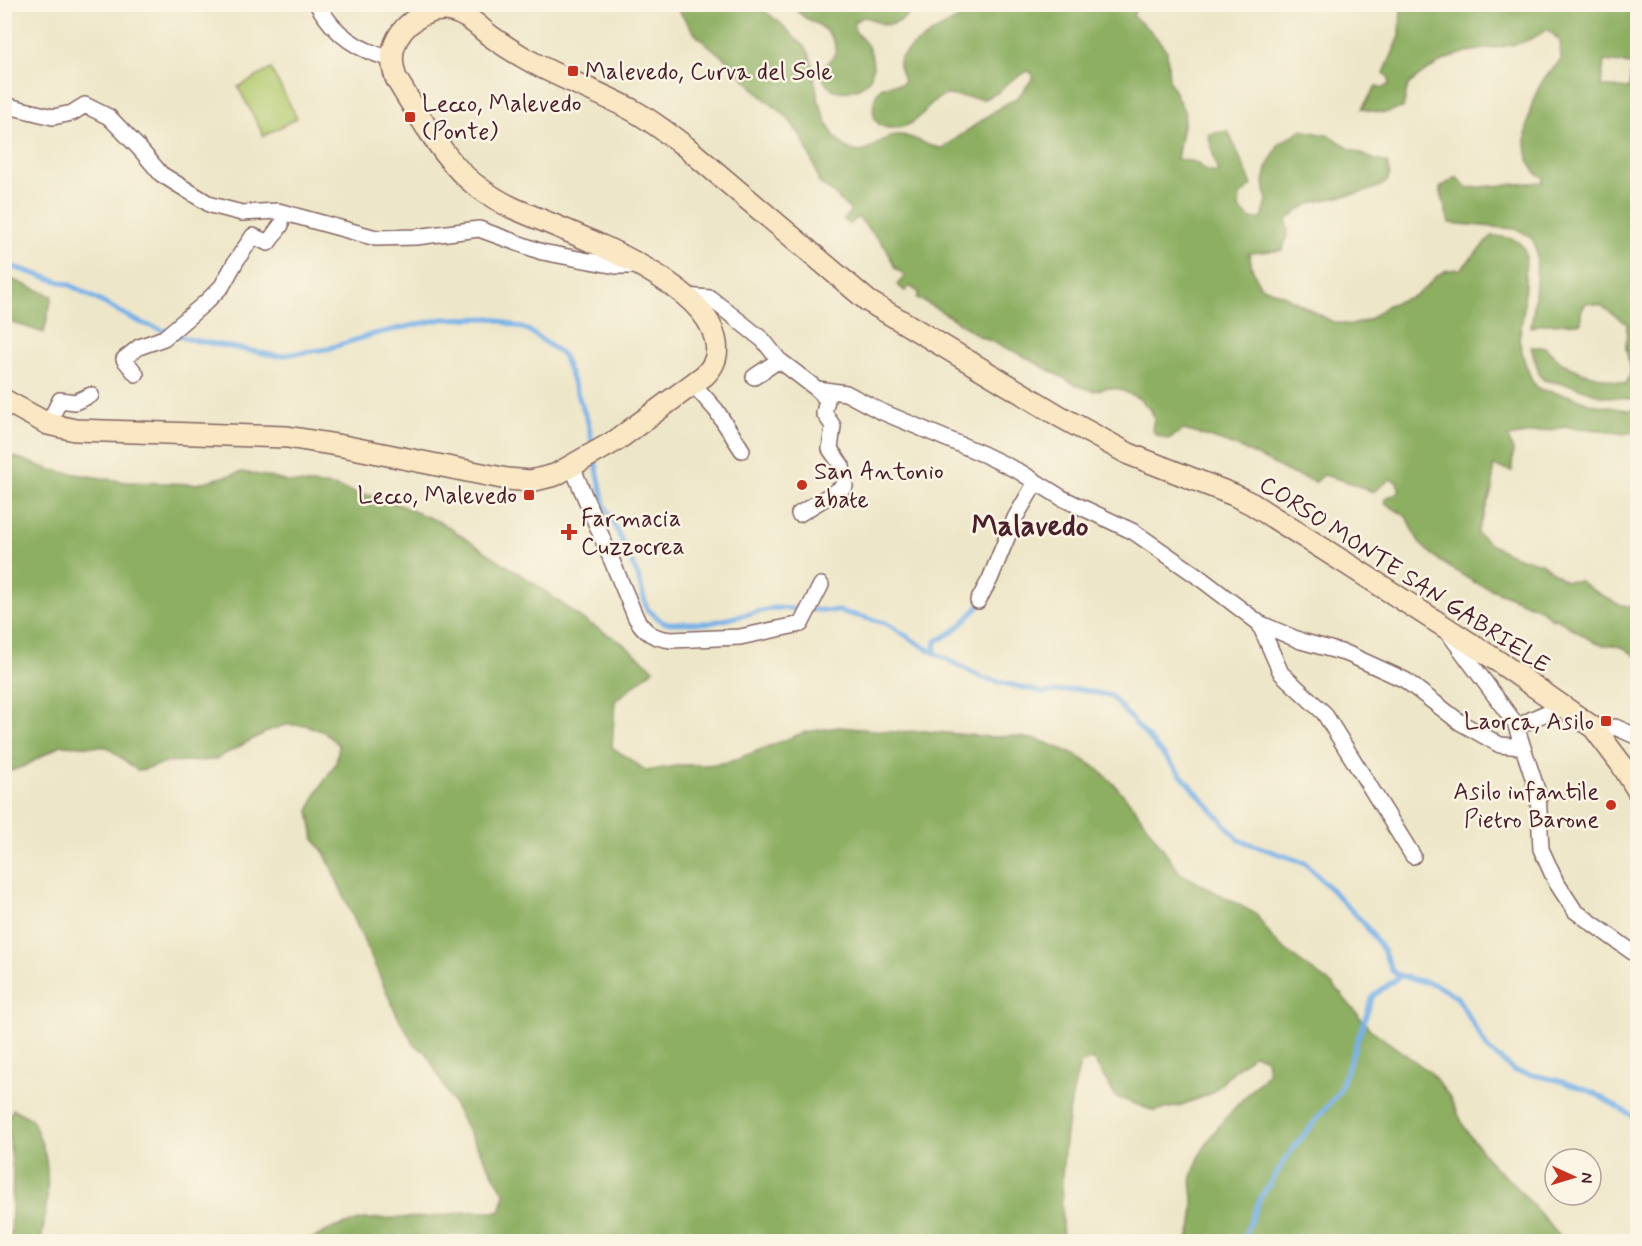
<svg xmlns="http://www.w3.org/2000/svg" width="1642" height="1246" viewBox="0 0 1642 1246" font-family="Mynerve,sans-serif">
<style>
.green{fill:#b2cb70;stroke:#7e754e;stroke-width:1.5}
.forest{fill:#8daf62;stroke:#6c6746;stroke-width:1.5;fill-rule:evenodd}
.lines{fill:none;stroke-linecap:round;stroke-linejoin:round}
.stream{stroke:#77b1e8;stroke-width:5}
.street-casing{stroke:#836562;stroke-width:18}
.secondary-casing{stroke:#836562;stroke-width:24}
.street{stroke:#fff;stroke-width:15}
.secondary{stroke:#fae7c3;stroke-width:21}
.poi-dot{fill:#c8321e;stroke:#fcf5e5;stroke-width:2}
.labels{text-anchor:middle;stroke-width:5;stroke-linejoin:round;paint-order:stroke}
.poi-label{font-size:24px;fill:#4a1f2b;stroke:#fcf5e5;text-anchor:start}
.street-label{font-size:24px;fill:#4a1f2b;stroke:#fcf5e5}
.district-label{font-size:30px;font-weight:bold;fill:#4a1f2b;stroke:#fcf5e5}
</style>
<rect width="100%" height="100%" fill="#fcf5e5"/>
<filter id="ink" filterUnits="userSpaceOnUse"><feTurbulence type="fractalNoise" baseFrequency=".0167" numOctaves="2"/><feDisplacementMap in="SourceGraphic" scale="12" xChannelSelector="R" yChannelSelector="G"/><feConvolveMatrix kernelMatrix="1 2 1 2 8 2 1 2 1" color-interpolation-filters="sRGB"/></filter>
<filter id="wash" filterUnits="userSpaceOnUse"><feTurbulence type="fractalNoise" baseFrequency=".008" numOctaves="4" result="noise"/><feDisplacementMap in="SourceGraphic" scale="24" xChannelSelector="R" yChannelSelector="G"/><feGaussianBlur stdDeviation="1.35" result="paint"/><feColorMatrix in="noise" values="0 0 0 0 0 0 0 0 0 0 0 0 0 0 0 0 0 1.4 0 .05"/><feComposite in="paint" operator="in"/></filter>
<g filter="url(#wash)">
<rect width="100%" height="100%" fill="#eee6c8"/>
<path class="green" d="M271,69l26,49 -33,18 -26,-49z"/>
<path class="forest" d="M679,5h79c7,6 13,11 21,17 6,4 11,11 16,16 5,4 10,8 13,13 5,9 5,22 7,32 4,23 14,60 39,68 18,5 28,-18 46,-16 16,1 27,13 43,13l56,-40 19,-11 12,-15 3,-6 -1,-3 -4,-2 -15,8 -16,14 -13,6 -37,-4c-24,5 -22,32 -54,33 -6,0 -13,-1 -17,-7 -5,-9 -3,-28 7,-34 5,-3 13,-3 19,-3l2,-3c-1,-7 -6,-12 -5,-19 2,-13 49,-38 62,-44v-4l-13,-9h190l-5,11 18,15 16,20 2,29 16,33 -8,46 18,3 12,9 11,2 -10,-39 20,-3 24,54 -12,11 -1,12 11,11h12l5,-18 -3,-19 4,-17 11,-21 22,-14 30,6 19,13 23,10 14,4c2,6 5,11 0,18 -9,12 -56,16 -72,21 -11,4 -20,10 -28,18l1,12 -5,18 -34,3 3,15 8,18 23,9 50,27 19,3 16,-5 20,-15 28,-10 11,-9 9,-10 11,-6 14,-1 31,-33c15,1 31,2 34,19l-2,53 -5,32 6,23 7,18 7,8 32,7 20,8 36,6h10v21l-12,3 -33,-5 -26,-2 -58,10 5,13 -1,21 -19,-5v21l-16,46 13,11 15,8 16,6 20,5 24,18h15l14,10 24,13 19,4v49l-13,-9 -12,-3h-10l-8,-3 -39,-24 -2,2 -11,-10 -68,-28 -33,-20 -21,-18 -14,-28 -21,-13v-4l15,-8 -3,-9 -6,-3 -18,13 -25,-10 -24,-7 -8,7c-27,-7 -41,-18 -65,-29 -20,-10 -45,-17 -67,-23l-16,9 -12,-4 -4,-6 2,-10 -3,-9 -13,-12 -19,-9 -13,-1 -12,3 -18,-6 -56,-31 -39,-17 -40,-26 -24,-13 2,-5 -9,-7 -5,5 -8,-6 8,-9 -10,-8 -9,-20 -28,-31 -9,8 -5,-6 7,-8 -19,-19 -13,-9 -4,-15 -13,-30 -15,-21 -28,-23 -28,-30 -35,-29 -17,-24z
M907,5l4,3c-4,11 -17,19 -29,16 -13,-4 -13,-12 -28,-2 -2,13 11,16 15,27 3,5 5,17 3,23 -3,20 -43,29 -49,5 -3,-15 20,-18 10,-37 -10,-20 -31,-17 -40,-35z
M1401,5h236v395l-35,-4 -28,-10 -30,-6 -4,-4 -9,-29h14l15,15 21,10 45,12 5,-12 -5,-24 1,-24 -27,-19 -14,-2 -5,9v11l-39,1 -11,3c3,-15 9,-73 3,-85 -4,-7 -11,-10 -19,-13l-66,-6 -9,-35 16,-11 12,11 74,-6 2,-4c-2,-1 -5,-3 -8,-5 -19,-21 -7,-70 6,-91 5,-8 13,-15 19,-22l-1,-19 -13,-12c-26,21 -53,16 -83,24 -22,6 -39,18 -56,32l-5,23 -19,5 -22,-4 14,-23 7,2 6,-4v-6l-5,-5 16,-37zM1604,61l28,3 -3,25 -28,-3z
M4,276l48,20 -8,37 -39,-13z
M4,453l47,17 75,12 70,2 46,-12 23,4 23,6 45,4 26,8 21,3 62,26 96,63 49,36 34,20 33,27 -39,32 -3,46 35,24 34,-6h27l21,-3 76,-30 34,-5 56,5 29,-1 66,6 23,-1 26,4 35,14 23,14 17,16 19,22 47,67 76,41 17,25 25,21 36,26 36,43 61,44 18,23 17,34 28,37 21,18 49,56h-377c6,-13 7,-26 6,-41 0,-7 -3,-16 -1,-23 11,-43 47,-73 76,-104l-2,-14 -12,-5 -19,16 -23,23 -33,13 -25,5 -38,-14 -23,-38 -13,5c-16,57 -21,119 -17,177h-755l25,-13 30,-9 68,-2 34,-5h35l5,-18 -41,-70 -38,-72 -11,-6 -19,-33 -71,-159 -11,-15 -5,-28 8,-19 19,-29 3,-18 -15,-13 -18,-7h-20l-16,5 -56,30 -45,2 -31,9 -31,-24 -46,-2 -36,21 -20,7z
M13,1109l19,10c5,13 12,27 14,41 4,27 0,55 -5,81h-30l2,-69 -6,-51z"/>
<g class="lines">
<path class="stream" d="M4,264l66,21 69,37 49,17 90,17 49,-7 47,-15 68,-15 50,-1 36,12 35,25 25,67 5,25
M595,459l9,44 34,73 9,33 17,14h46l64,-15 64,3 48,12 41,26 56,29 62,15 33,-4 33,7 128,144 66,23 58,59 20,28 9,21 8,5 34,8 23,13 31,52 26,22 43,9 35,12 46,27
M935,653l1,-12c19,-8 29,-20 43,-35
M1242,1242l17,-42 34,-52 46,-56 34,-96 27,-20"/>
</g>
</g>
<g filter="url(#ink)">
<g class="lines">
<g class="street-casing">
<path id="street" d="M317,4c18,31 41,47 76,55
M4,105l49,12 19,-4 13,-8 24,12 30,31 22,26 50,31 31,8 36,-2 98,27 40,-1 63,-8 63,23 74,14h21
M685,296l25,2 53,42 16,20 38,29 29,4 34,18 103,43 37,18 42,26 72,34 62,43 63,48 42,18 47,13 57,26 56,43 39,22 22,2
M136,374l-12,-15 15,-12 25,-9 42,-36 16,-16 14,-25 17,-25 15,7 13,-18
M754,377l25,-17
M693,384l23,26 26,40
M48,424l12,-24 15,2 16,-7
M573,465l3,11 60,142c9,15 18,20 35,22l69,-3 61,-13 20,-39
M799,514l46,-28 -3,-20 -12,-17 3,-23 -9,-13 3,-13 -10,-11
M978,601l12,-22 25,-61 21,-36
M1259,623l22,50 43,40 89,143
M1450,635l65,88 23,70 3,56 15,33 19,29 63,45
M1517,728c15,-10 31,-17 49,-20
M1598,733l17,-6 23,10"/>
</g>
<g class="secondary-casing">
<path id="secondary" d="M4,400l44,24 27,6 212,7 56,9 164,33 24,2 24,-6 62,-35 88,-65c11,-11 14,-22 10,-37 -13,-60 -150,-107 -202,-130 -13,-6 -27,-15 -39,-24 -21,-17 -34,-37 -49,-59 -10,-16 -20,-31 -29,-47 -3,-9 -5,-21 -2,-31 7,-23 34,-41 57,-36 15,3 26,14 38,24 11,8 22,15 34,22 35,21 75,34 111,54 18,10 35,23 52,36l182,154 193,116 68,37 105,41 18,9 103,65 144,93 95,66 28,37 16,26"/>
</g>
<use href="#street" class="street"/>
<use href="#secondary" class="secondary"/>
</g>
</g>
<g class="poi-dot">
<rect x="567" y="65" width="12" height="12" rx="3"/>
<rect x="404" y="111" width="12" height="12" rx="3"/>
<circle cx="802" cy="485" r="6"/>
<rect x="523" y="489" width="12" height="12" rx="3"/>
<path d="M566 523h6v6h6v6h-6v6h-6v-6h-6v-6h6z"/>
<rect x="1600" y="715" width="12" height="12" rx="3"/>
<circle cx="1611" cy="805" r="6"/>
</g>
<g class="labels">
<g class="poi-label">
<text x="585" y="79">Malevedo, Curva del Sole</text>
<text x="422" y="111">Lecco, Malevedo<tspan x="422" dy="28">(Ponte)</tspan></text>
<text x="814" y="479">San Antonio<tspan x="814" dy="28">abate</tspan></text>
<text x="517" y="503" text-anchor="end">Lecco, Malevedo</text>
<text x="581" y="526">Farmacia<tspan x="581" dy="28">Cuzzocrea</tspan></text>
<text x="1594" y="729" text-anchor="end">Laorca, Asilo</text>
<text x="1599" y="799" text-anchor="end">Asilo infantile<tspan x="1599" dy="28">Pietro Barone</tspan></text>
</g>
<g class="street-label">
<text transform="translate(1405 574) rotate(33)" y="8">CORSO MONTE SAN GABRIELE</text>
</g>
<g class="district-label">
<text x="1030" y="535">Malavedo</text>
</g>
</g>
<rect width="1642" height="1246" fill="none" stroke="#fcf5e5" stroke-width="24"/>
<g transform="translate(1573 1177) rotate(94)"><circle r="28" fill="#fcf5e5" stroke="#b59f9b" stroke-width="1.5"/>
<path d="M0-4.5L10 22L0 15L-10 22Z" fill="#c8321e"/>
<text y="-9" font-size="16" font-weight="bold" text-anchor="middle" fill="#4a1f2b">N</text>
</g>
</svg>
